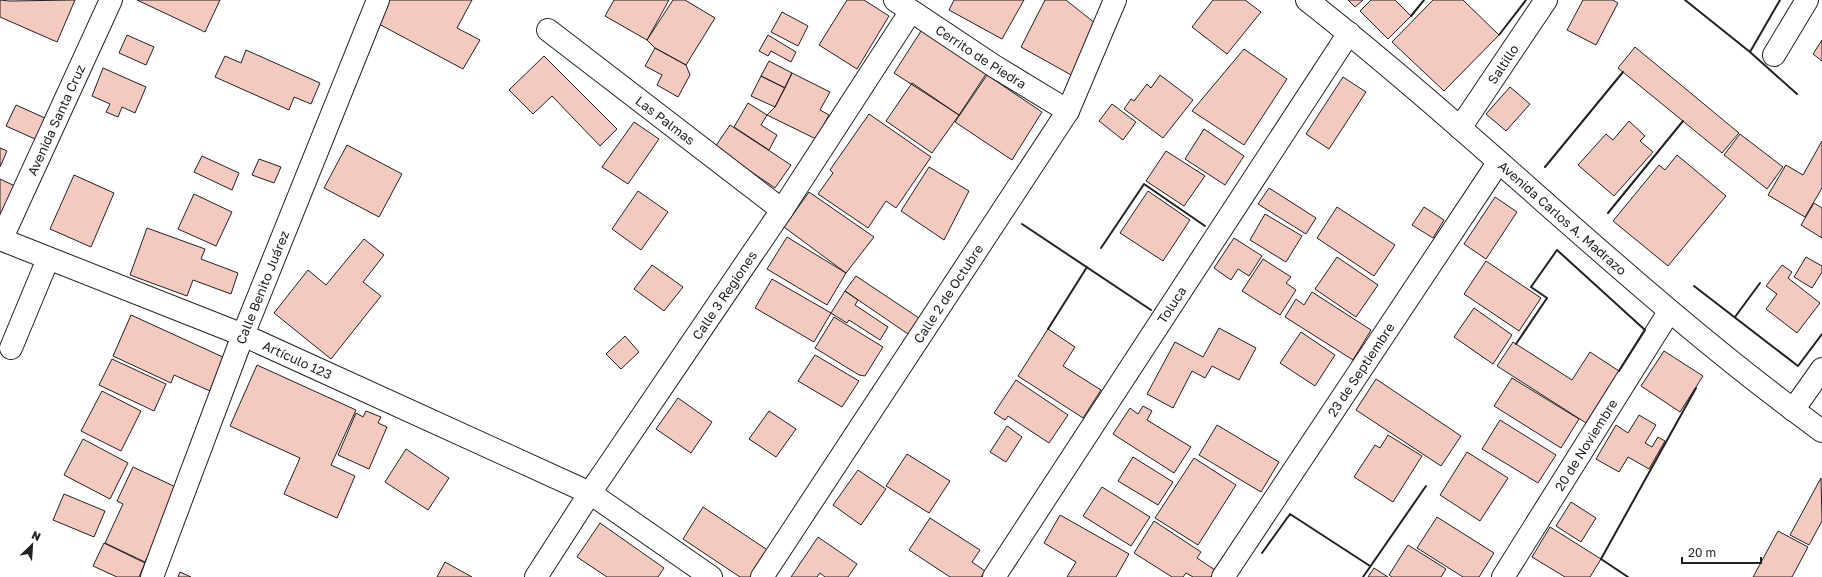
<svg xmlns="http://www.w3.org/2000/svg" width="1822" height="577" viewBox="0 0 1822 577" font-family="'Golos Text',sans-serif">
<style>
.building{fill:#f3c9c0;stroke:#222}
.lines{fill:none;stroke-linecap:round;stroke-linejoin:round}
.minor-casing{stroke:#222;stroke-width:24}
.minor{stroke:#fff;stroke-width:22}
.wall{stroke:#222;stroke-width:2}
.labels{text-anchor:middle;stroke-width:3;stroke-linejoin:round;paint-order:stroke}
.street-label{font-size:13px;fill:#222;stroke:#fff}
</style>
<rect width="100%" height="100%" fill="#fff"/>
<path class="building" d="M0,0l9,1 66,-1 -18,42 -57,-25z
M137,0h83l-15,32z
M389,0h83l-15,28 23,12 -17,29 -86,-46z
M614,0h55l-22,40 -42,-24z
M673,0h12l30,18 -29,47 -31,-17 -8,-8z
M847,0h17l25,16 -32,53 -38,-24z
M954,0h70l-22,39 -53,-29z
M1045,0h21l30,24 -23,52 -52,-29z
M1213,0h32l16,12 -34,42 -35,-27z
M1348,0h15l-8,7z
M1371,0h24l16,16 -23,23 -28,-28z
M1433,0h30l36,35 -55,56 -52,-49z
M1583,0h30l5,3 -22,42 -29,-15z
M782,12l26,14 -10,20 -27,-14z
M923,28l65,43 -29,44 -65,-42z
M127,35l27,12 -8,18 -27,-12z
M768,35l28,17 -5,10 -20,-11 -3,5 -9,-5z
M1822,40v21l-9,-7z
M1635,47l104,86 -17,20 -104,-85z
M655,48l31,17 4,10 -12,22 -21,-12 5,-10 -17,-9z
M1244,49l43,30 -43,66 -52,-34z
M246,50l74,33 -9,21 -17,-7 -5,13 -74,-33 10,-21 16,7z
M544,56l73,73 -17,17 -48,-50 -19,18 -24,-24z
M769,61l23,12 -7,15 -24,-12z
M103,68l43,19 -11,26 -13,-6 -4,10 -12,-5 4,-8 -18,-8z
M792,73l38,19 -10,18 9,5 -13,24 -49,-24 8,-8z
M987,75l55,37 -30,48 -57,-38z
M1160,75l33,25 -30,38 -39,-29 7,-10 3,2 13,-17 4,4z
M761,76l24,12 -10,19 -24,-11z
M1343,77l23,15 -37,57 -23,-15z
M912,83l47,32 -27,38 -46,-32z
M1510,87l20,17 -24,27 -20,-17z
M748,103l19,12 -6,10 16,10 -8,15 -35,-23z
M1112,104l24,18 -13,18 -24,-19z
M16,105l29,13 -10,21 -29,-13z
M869,114l62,43 -35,51 -10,-7 -18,27 -50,-34 15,-21 -3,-3z
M1629,121l16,15 -5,5 13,11 -39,44 -36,-31 28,-31 7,6z
M634,122l25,17 -31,45 -26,-17z
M730,125l61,40 -16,23 -60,-41z
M1204,129l40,27 -19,29 -40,-26z
M1740,134l43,33 -16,22 -43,-34z
M1822,141v47l-17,29 -37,-22 18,-30 17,10z
M347,145l55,29 -23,43 -55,-29z
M0,148l7,3 -7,16z
M1166,151l39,25 -21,30 -38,-25z
M1677,155l49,41 -58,70 -55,-45 46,-56 6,5z
M202,156l37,17 -7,17 -38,-18z
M259,159l22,8 -7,16 -22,-8z
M929,167l40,24 -25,49 -43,-29z
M74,175l40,18 -23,54 -41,-18z
M0,179l17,8 -17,31z
M1269,188l47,30 -10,16 -48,-30z
M638,191l30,21 -27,38 -29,-21z
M1148,191l42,29 -27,41 -43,-28z
M809,192l65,45 -28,36 -62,-46z
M194,194l38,18 -16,34 -38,-17z
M1495,197l22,15 -31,47 -22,-15z
M1814,203l8,5v30l-21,-13z
M1337,207l58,38 -21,31 -57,-38z
M1424,207l20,13 -11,18 -21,-13z
M1265,214l37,22 -16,26 -36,-22z
M147,228l58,21 -4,10 37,14 -7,21 -38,-14 -6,16 -57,-21z
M787,237l59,36 -19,32 -60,-36z
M1234,238l28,18 -13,20 -11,-7 -7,11 -17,-12z
M364,239l20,16 -21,27 18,14 -50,63 -57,-46 34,-43 18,15z
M1337,257l41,28 -22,32 -41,-28z
M1806,257l16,9v6l-10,16 -18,-11z
M1263,259l28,18 -5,6 10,7 -16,25 -38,-24z
M1486,261l55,37 -22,33 -55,-37z
M652,265l31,22 -19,24 -30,-22z
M1782,265l10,7 -4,6 32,25 -23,30 -31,-24 11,-15 -11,-8z
M856,276l66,44 -11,16 -66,-45z
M772,279l59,34 -17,29 -59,-34z
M845,291l13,9 -3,5 33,22 -8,13 -31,-20 -2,3 -16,-10z
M1312,292l59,38 -18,30 -68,-43 11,-18 8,6z
M1474,308l38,27 -19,29 -39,-27z
M131,315l94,43 -15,33 -36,-16 -3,8 -58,-27z
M834,317l49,30 -18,29 -6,-1 -44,-27z
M1219,328l37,20 -17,32 -27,-14 -7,12 -13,-7 -19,37 -26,-14 28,-52 28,15z
M1048,329l27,18 -12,19 38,24 -18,28 -65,-42z
M1301,332l34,23 -20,31 -35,-23z
M625,336l14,16 -18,17 -15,-15z
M1513,342l59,38 18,-28 29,19 -33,52 -89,-57z
M1664,351l39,25 -23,36 -39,-26z
M815,355l44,26 -17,26 -44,-26z
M112,359l54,25 -12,27 -55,-26z
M257,365l99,45 -25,55 24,11 -18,42 -53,-24 16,-36 -70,-32z
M1512,378l67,41 -18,29 -67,-42z
M1376,379l85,57 -20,30 -85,-56z
M1016,380l52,35 -19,28 -41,-27 -3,4 -11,-7z
M102,391l39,20 -20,40 -40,-20z
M678,398l34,24 -21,31 -35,-24z
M1143,406l9,5 -5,9 44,27 -17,26 -61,-39 17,-26 8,6z
M366,411l15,6 -3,6 9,4 -18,42 -31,-14 18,-42 7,4z
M769,411l27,18 -20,28 -27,-18z
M1639,415l17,10 -11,18 7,4 6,-10 7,4 -16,28 -21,-12 -9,15 -23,-13 20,-34 12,8z
M1500,420l56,35 -18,28 -56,-34z
M1217,425l62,37 -18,30 -62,-37z
M1007,426l15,11 -16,25 -16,-10z
M1388,435l34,21 -29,46 -39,-25 21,-32 5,3z
M83,439l45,24 -18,36 -46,-24z
M406,449l43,29 -21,32 -43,-28z
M1467,452l41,26 -28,43 -40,-26z
M907,454l43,27 -21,32 -43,-27z
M1133,457l40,25 -15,23 -40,-24z
M1194,458l42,27 -38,60 -43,-27z
M133,467l47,22 -35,73 -40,-19 18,-39 -6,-3z
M858,470l28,19 -25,36 -28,-20z
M1821,478l1,43 -13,24 -19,-10z
M1102,487l48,30 -19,29 -48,-30z
M64,494l41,17 -11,26 -41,-17z
M1571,502l25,16 -15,24 -25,-16z
M703,507l66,44 -18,26h-11l-57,-38z
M1060,515l69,39 -13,23h-49l9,-15 -32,-19z
M1437,517l57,36 -15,24h-16l-46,-29z
M930,518l50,32 -8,12 13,9 -4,6h-31l-41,-27z
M1154,521l47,31 -4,6 18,12 -4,7h-18l-7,-4 -3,4h-11l-38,-24z
M600,523l64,45 -6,9h-51l-30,-20z
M1550,527l51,32 -11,18h-25l-33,-20z
M1778,531l30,16 -16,30h-39z
M818,537l39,27 -9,13h-23l-5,-4 -3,4h-26z
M104,543l41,20 -6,14h-22l-24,-11z
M1408,545l38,24 -5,8h-49l-3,-2z
M445,562l27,15h-35z
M1374,568l14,9h-20z
M180,572l11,5h-13z"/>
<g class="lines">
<g class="minor-casing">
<g id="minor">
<path id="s1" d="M895,0l99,66 74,45"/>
<path id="s2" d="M1307,0c176,138 333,299 515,431"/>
<path id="s3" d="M548,30l234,180"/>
<path d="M1774,55l33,-55"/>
<path id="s4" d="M1460,128l86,-128"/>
<path id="s5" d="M0,239l243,96 347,158 121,84"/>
<path id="s6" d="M1,240l110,-240"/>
<path d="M11,348l37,-89"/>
<path d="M1793,410l29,-41"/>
<path id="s7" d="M152,577l91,-242 135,-335"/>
<path id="s8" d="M536,577l54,-84 192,-283 129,-199"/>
<path id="s9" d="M762,577l306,-466 47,-111"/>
<path id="s10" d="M994,577l355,-544"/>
<path id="s11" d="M1223,577l275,-414"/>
<path id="s12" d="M1503,577l166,-265"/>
</g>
</g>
<use href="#minor" class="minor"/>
<path class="wall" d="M1685,0l65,52 47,42
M1411,16l13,-16
M1499,35l27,-35
M1750,52l30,-52
M1545,167l78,-95
M1608,213l75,-92
M1022,224l129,86
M1101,248l43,-64 61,42
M1694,286l104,80 24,-32
M1735,317l25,-34
M1048,329l39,-62
M1516,344l31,-46 -16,-11 26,-37 88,80 -26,41
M1262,553l28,-39 80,52
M1363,577l63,-91
M1628,577l-27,-18 95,-171"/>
</g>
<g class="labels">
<g class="street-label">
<text dy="5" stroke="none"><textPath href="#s1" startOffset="103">Cerrito de Piedra</textPath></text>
<text dy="5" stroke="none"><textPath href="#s4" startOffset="77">Saltillo</textPath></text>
<text dy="5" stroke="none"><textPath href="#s6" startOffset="132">Avenida Santa Cruz</textPath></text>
<text dy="5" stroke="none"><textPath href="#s3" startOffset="148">Las Palmas</textPath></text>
<text dy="5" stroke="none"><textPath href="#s2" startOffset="336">Avenida Carlos A. Madrazo</textPath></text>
<text dy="5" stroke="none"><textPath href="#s7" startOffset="310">Calle Benito Juárez</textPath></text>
<text dy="5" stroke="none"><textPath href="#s9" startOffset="339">Calle 2 de Octubre</textPath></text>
<text dy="5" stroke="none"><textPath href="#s8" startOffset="339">Calle 3 Regiones</textPath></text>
<text dy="5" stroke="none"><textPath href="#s10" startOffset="325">Toluca</textPath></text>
<text dy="5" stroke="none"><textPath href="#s5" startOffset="321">Artículo 123</textPath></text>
<text dy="5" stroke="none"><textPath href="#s11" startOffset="249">23 de Septiembre</textPath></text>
<text dy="5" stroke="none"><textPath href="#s12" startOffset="156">20 de Noviembre</textPath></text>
</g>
</g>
<g transform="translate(32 545) rotate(25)" stroke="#ffffff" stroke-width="3" paint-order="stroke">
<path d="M0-3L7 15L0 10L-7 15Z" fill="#222222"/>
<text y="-6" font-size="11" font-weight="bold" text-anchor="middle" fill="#222222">N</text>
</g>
<path d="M1682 557v6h79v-6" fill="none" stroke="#222222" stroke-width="2"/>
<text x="1688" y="557" font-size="12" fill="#222222" stroke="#ffffff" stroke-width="3" paint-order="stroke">20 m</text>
</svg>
